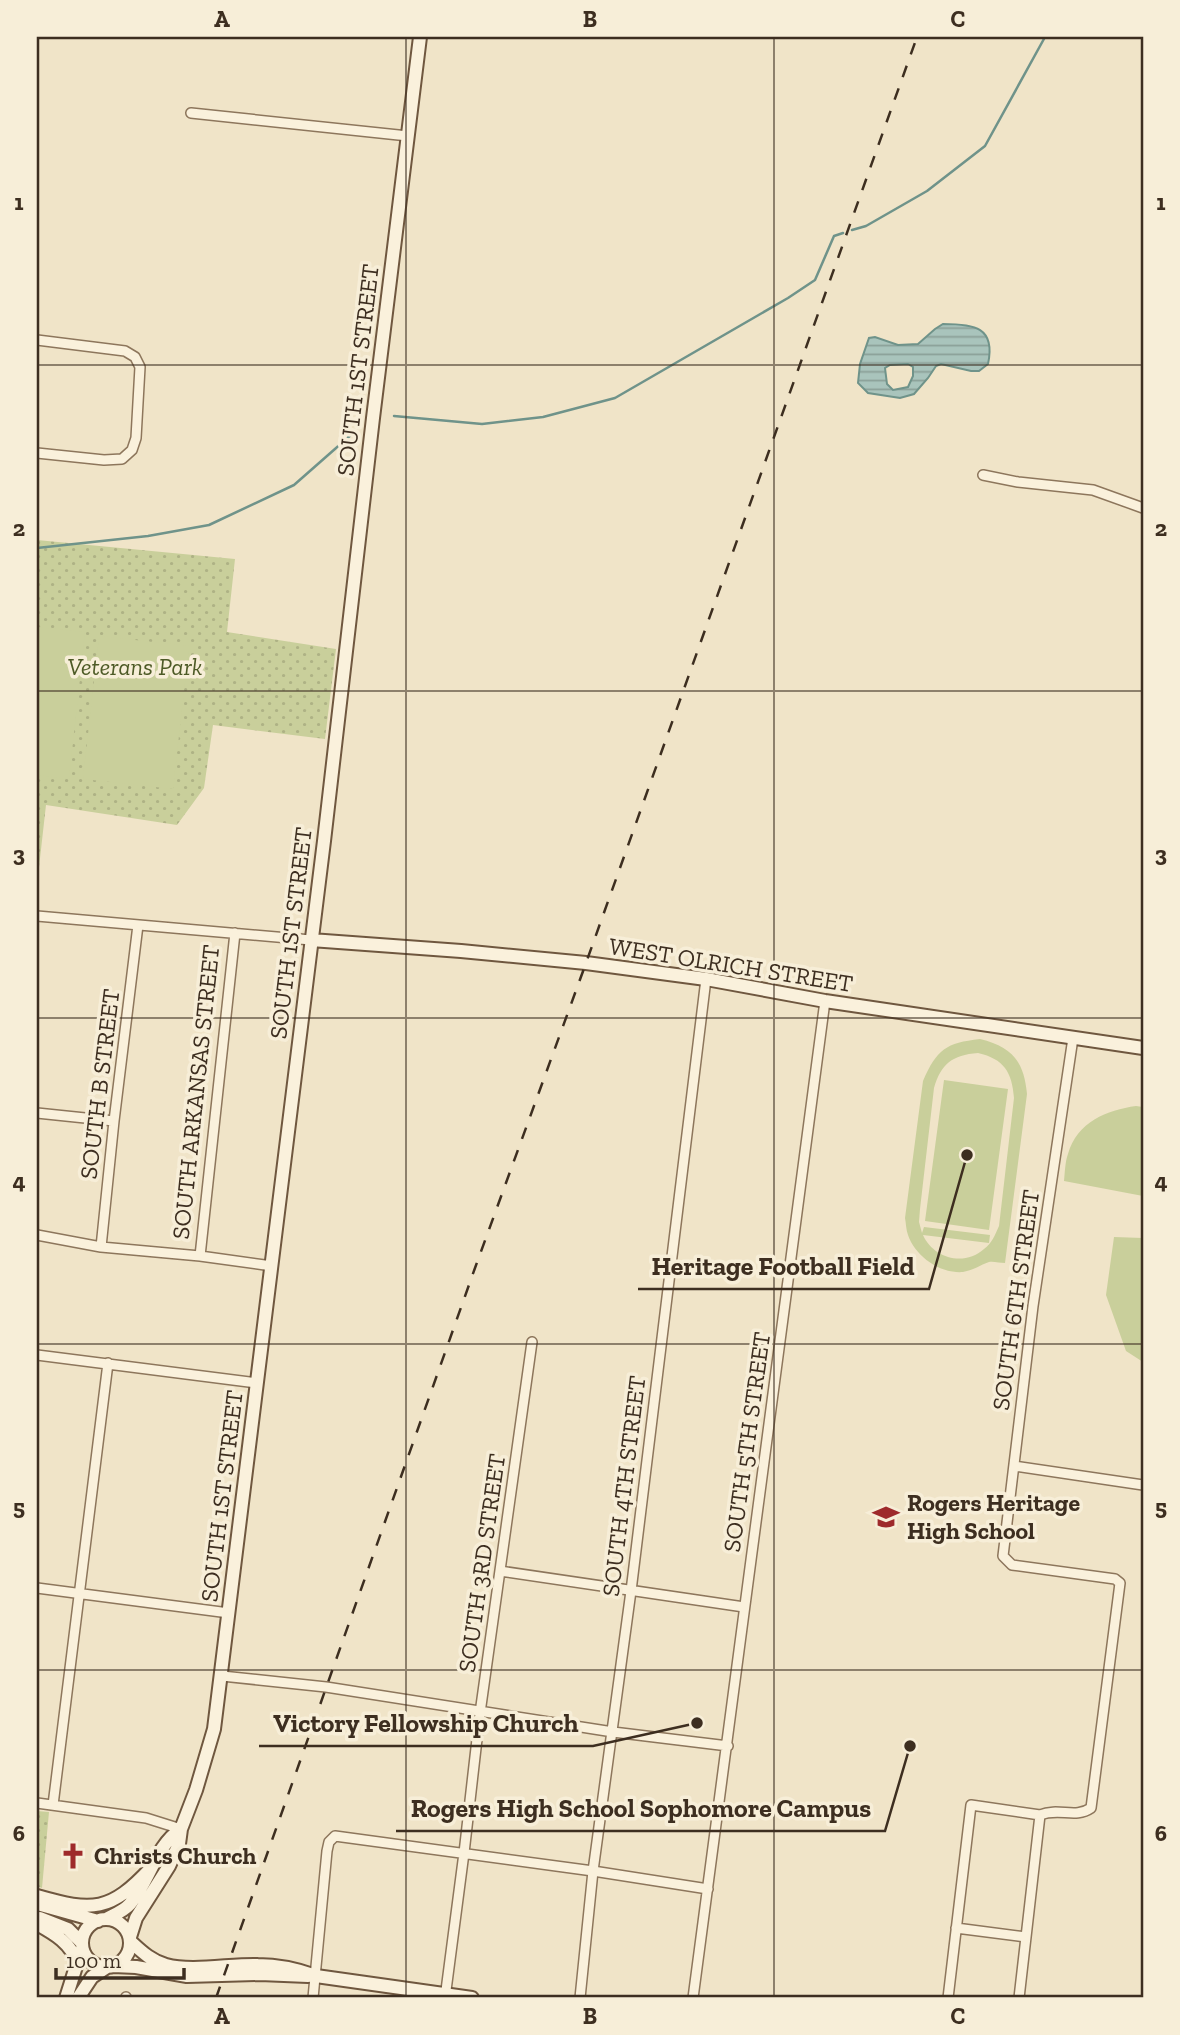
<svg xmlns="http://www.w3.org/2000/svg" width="1180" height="2035" viewBox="0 0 1180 2035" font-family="'Zilla Slab',serif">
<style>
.park{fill:url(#park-dots)}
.pitch{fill:#c9cf9b;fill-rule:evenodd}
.water{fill:url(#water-rules);stroke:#6f938a;stroke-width:2;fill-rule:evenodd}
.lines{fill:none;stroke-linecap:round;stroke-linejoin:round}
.stream{stroke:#6f938a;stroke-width:2.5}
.street-casing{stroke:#8d765c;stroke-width:12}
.secondary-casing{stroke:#6f573f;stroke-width:16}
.street{stroke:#faf1dc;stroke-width:9}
.secondary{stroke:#faf1dc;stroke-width:12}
.rail{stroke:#3d2e20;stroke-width:2.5;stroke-dasharray:12 12;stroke-linecap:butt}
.grid{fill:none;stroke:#3d2e20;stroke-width:2;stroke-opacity:0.55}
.labels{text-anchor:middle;stroke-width:7;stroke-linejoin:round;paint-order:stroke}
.street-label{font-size:24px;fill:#3d2e20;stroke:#f7eed8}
.park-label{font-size:24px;font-style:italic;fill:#4d5a26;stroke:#f7eed8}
.poi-label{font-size:24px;font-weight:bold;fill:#3d2e20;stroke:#f7eed8;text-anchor:start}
.leader{fill:none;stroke:#3d2e20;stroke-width:2.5}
.callout-dot{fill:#3d2e20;stroke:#f7eed8;stroke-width:2.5}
.callout-label{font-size:26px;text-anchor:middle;font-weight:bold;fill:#3d2e20;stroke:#f7eed8;stroke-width:7;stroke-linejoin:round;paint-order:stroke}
.neatline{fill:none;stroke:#3d2e20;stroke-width:2.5}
.grid-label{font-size:23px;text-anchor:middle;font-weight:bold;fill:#3d2e20}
</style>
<defs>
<pattern id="park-dots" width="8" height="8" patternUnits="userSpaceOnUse" patternTransform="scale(1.75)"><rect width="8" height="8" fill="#c9cf9b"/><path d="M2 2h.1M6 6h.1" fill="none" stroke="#aeb285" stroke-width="1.8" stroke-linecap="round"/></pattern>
<pattern id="water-rules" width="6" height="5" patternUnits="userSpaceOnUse" patternTransform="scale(1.75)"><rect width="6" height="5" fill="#a9c4bc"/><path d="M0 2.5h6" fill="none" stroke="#8ba098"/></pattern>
</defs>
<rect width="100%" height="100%" fill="#f0e4c8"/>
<path class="park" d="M37,540l198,19 -8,73 109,17 -11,90 -112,-14 -9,63 -27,37 -131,-20 -9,80z
M37,1811l12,1 -7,76 -5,-2z"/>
<path class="pitch" d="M37,627l48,5 -16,147 -32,-4z
M99,636l90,10 -16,143 -90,-10z
M980,1039c32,8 44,22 47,55l-22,169c-5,0 -12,-2 -16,-1 -9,3 -15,8 -26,10 -23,2 -48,-16 -55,-37 -2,-5 -2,-12 -3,-17l18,-137c14,-32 23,-38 57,-42zM978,1053c26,6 34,19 36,45l-15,128c-4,9 -7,17 -15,23 -20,18 -51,9 -61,-14l66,8 1,-8 -66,-8 -2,6 -3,-11 1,-13 14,-121c7,-24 18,-33 44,-35z
M944,1080l64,9 -19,141 -64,-9z
M1136,1106l7,1v89l-79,-15c1,-9 1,-19 4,-27 9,-32 39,-44 68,-48z
M1114,1237l29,1v124l-17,-11 -20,-56z"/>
<path class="water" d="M943,324c31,0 53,3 45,40l-9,7h-8l-30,-7 -5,2 -8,12 -14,16 -14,4 -32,-5 -10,-10 2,-19 9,-26 6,-1 23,8 20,-1 17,-15zM908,364l5,3v9l-5,11 -15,3 -6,-6 -2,-16 5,-3z"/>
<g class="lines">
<path class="stream" d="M852,230l14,-4 61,-35 58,-45 60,-109
M394,416l88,8 61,-7 72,-19 173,-100 27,-18 19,-44 9,-3
M37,548l111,-12 61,-11 85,-40 58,-51"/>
<g class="street-casing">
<path id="street" d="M191,113l217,23
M37,340l88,11 10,6 5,10 -4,71 -4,12 -10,9 -18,1 -67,-7
M983,475l35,7 75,8 50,18
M37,916l274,24
M37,1113l77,8
M37,1235l64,12 99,9 72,10
M101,1247l13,-126 24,-196
M200,1256l35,-323
M37,1355l220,28
M1014,1466l129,19
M500,1571l244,36
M37,1588l192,25
M222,1676l104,11 287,45 115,14
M37,1803l109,15 35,11
M53,1805l55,-442
M956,1928l70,9
M126,1998v-1
M313,1998l14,-147 2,-9 6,-6 258,35 115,18
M445,1998l19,-145 16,-140 52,-371
M580,1998l13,-127 38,-280 75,-612
M693,1998l132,-997
M948,1998l23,-193 69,10c19,-8 35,4 51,-7l29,-225 -5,-4 -103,-14 -9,-9 30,-250 40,-268
M1019,1998l21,-183"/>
</g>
<g class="secondary-casing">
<path id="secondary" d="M311,940l150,11 125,12 120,16 119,22 318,47
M37,1896c56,16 73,16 114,-28
M41,1905l57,16
M40,1918l28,11 14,14
M106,1919c8,-4 18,-8 24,-15 20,-23 25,-58 51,-75
M82 1943a24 24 0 1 1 48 0a24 24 0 1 1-48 0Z
M37,1924c18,10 34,19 41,40
M130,1937l6,-19 33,-52 10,-22 2,-15 15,-39 18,-61 110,-888 49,-423 47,-381
M130,1941c11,10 21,20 36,24 26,7 65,-1 92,0 20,0 39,4 58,11l156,22
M113,1966l23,1 51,9 73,-2 48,2
M66,1998l13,-41
M78,1998l14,-21 15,-10"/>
</g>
<use href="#street" class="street"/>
<use href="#secondary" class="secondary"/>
<path class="rail" d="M216,1998l259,-730 111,-305 331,-926"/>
</g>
<path class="grid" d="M406,37v1961M774,37v1961M37,365h1106M37,691h1106M37,1018h1106M37,1344h1106M37,1670h1106"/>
<defs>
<g id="school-bare" transform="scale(2.1)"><path d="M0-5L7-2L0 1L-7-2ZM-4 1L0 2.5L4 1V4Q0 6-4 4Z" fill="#9e2a2b" stroke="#f7eed8" stroke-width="2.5" paint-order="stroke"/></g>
<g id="church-bare" transform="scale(2.1)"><path d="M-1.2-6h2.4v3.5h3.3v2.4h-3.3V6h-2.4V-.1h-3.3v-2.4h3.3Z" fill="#9e2a2b" stroke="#f7eed8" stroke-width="2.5" paint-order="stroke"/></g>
</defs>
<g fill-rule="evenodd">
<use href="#school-bare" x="886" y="1517"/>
<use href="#church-bare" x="73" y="1856"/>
</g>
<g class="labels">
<g class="street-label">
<text transform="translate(358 370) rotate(-83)" y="8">SOUTH 1ST STREET</text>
<text transform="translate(291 933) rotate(-83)" y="8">SOUTH 1ST STREET</text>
<text transform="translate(731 965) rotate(9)" y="8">WEST OLRICH STREET</text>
<text transform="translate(100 1084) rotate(-83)" y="8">SOUTH B STREET</text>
<text transform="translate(196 1092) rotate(-84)" y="8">SOUTH ARKANSAS STREET</text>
<text transform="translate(1016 1300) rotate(-82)" y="8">SOUTH 6TH STREET</text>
<text transform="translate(747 1442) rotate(-82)" y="8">SOUTH 5TH STREET</text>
<text transform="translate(624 1486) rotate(-83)" y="8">SOUTH 4TH STREET</text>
<text transform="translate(222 1496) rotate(-83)" y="8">SOUTH 1ST STREET</text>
<text transform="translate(482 1563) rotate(-82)" y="8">SOUTH 3RD STREET</text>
</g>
<g class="park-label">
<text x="135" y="675">Veterans Park</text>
</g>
<g class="poi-label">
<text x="907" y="1511">Rogers Heritage<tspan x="907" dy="28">High School</tspan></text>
<text x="94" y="1864">Christs Church</text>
</g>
</g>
<path class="leader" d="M967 1155L929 1289H638M697 1723L593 1746H259M910 1746L885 1831H396"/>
<g class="callout-dot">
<circle cx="967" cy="1155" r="7"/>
<circle cx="697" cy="1723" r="7"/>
<circle cx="910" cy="1746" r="7"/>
</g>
<g class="callout-label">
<text x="783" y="1275">Heritage Football Field</text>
<text x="426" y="1732">Victory Fellowship Church</text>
<text x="641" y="1817">Rogers High School Sophomore Campus</text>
</g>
<rect width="1180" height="2035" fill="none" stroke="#f7eed8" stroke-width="77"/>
<path d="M56 1968v10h128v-10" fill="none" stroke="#3d2e20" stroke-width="3.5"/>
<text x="66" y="1968" font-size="21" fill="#3d2e20" stroke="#f7eed8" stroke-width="5" paint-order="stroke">100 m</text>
<rect x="38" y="38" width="1104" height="1958" class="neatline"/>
<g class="grid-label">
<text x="222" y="27">A</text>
<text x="590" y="27">B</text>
<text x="958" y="27">C</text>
<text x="19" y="210">1</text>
<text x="1161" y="210">1</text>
<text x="19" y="536">2</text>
<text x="1161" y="536">2</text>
<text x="19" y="862">3</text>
<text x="1161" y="862">3</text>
<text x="19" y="1189">4</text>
<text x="1161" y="1189">4</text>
<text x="19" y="1515">5</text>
<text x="1161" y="1515">5</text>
<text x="19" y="1841">6</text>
<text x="1161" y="1841">6</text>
<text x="222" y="2024">A</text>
<text x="590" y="2024">B</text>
<text x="958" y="2024">C</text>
</g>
</svg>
